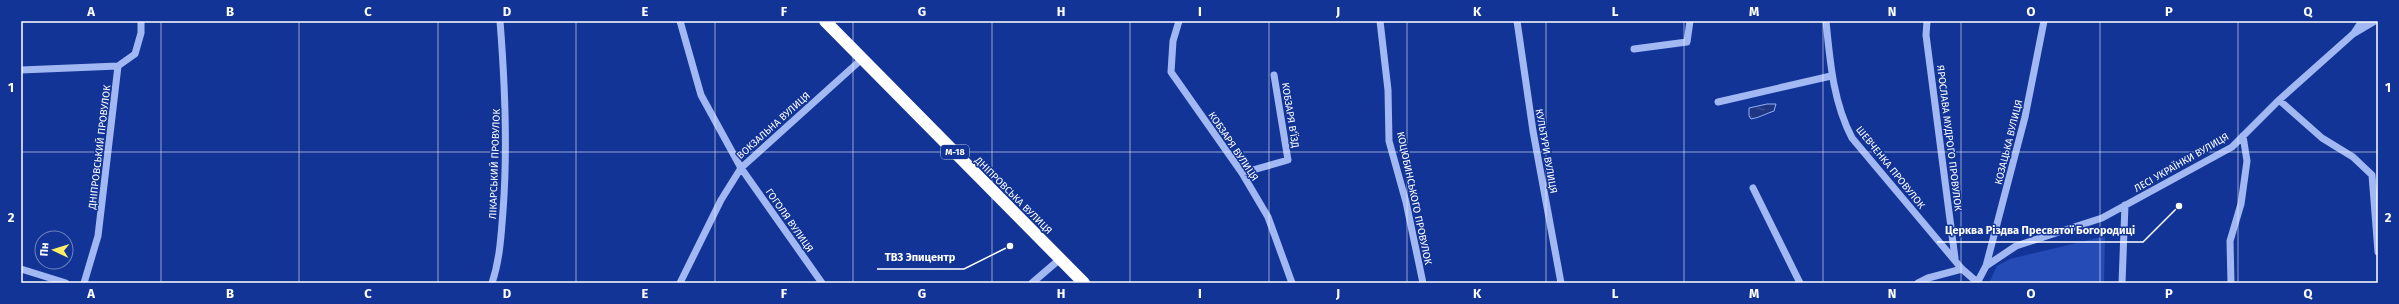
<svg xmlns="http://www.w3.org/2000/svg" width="2399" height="304" viewBox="0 0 2399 304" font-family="'Fira Sans',sans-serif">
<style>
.garden{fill:#244bb6}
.water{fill:url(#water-ripples);stroke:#94b0f6}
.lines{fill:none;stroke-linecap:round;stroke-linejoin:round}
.minor{stroke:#a2b8f3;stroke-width:7}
.highway{stroke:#fff;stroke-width:12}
.grid{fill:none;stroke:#fff;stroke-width:1;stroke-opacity:0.55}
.labels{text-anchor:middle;stroke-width:3;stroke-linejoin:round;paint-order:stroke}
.shield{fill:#123496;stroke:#b8c2e0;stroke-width:1}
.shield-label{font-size:9px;font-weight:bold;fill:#fff}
.street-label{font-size:10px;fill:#fff;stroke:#123496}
.leader{fill:none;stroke:#fff;stroke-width:1.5}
.callout-dot{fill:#fff;stroke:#123496;stroke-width:1.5}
.callout-label{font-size:11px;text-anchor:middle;font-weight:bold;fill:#fff;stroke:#123496;stroke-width:3;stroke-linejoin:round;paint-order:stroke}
.neatline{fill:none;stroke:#fff;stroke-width:1.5}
.grid-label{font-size:13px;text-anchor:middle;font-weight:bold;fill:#fff}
</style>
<defs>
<pattern id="water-ripples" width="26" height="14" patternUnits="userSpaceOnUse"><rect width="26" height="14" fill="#1f3782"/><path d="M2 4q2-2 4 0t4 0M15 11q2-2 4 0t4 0" fill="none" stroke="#415595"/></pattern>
</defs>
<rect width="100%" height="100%" fill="#123496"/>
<path class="garden" d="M2105,236l-1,47h-115l8,-17 13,-7z"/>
<path class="water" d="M1767,104h9l-2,7c-7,2 -15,7 -23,8l-2,-3v-8z"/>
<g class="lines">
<path class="minor" d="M680,21l21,74 40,73 81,115
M1179,21l-6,20 -2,31 71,101 26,44 24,66
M1380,21l8,69 1,51 17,61 17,81
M1517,21l16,110 28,152
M1826,21c4,40 7,81 26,117l110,131 15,13
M1927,21l-1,14 29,223
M2354,33l8,-12
M1634,49l53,-7 3,-21
M21,70l97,-4
M2279,100l43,38 31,19 19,18 6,77
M1718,102l113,-26
M1242,173l46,-13 -14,-85
M1753,188l47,95
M1986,266l39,-149 19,-96
M21,269l45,14
M84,283l14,-47 20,-170 17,-12 6,-21v-12
M492,283c8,-24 9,-47 11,-72 5,-64 2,-127 -3,-190
M680,283l41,-83 20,-32 122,-110
M1032,283l28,-24
M1918,283l10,-5 34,-9
M1977,283l9,-17 30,-20 86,-28 130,-71 47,-47 74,-66 22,-13
M2122,283l3,-78
M2231,283l-1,-42 11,-37 6,-43 -4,-25"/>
<path class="highway" d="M825,21l259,262"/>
</g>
<path class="grid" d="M161,21v262M299,21v262M438,21v262M576,21v262M715,21v262M853,21v262M992,21v262M1130,21v262M1269,21v262M1407,21v262M1546,21v262M1684,21v262M1823,21v262M1961,21v262M2100,21v262M2238,21v262M21,152h2357"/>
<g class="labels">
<rect class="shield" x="941" y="145" width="28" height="14" rx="3"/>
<g class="shield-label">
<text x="955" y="155">М-18</text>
</g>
<g class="street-label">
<text transform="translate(1291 115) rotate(81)" y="4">КОБЗАРЯ В’ЇЗД</text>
<text transform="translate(773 125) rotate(-42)" y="4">ВОКЗАЛЬНА ВУЛИЦЯ</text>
<text transform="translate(1950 138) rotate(83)" y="4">ЯРОСЛАВА МУДРОГО ПРОВУЛОК</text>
<text transform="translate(2008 142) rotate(-76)" y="4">КОЗАЦЬКА ВУЛИЦЯ</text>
<text transform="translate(1234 146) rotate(56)" y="4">КОБЗАРЯ ВУЛИЦЯ</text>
<text transform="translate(99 147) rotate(-83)" y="4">ДНІПРОВСЬКИЙ ПРОВУЛОК</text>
<text transform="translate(1547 151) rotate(80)" y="4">КУЛЬТУРИ ВУЛИЦЯ</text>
<text transform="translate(2181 162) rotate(-30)" y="4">ЛЕСІ УКРАЇНКИ ВУЛИЦЯ</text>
<text transform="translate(494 164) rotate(-88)" y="4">ЛІКАРСЬКИЙ ПРОВУЛОК</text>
<text transform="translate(1891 167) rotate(51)" y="4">ШЕВЧЕНКА ПРОВУЛОК</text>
<text transform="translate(1014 195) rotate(45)" y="4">ДНІПРОВСЬКА ВУЛИЦЯ</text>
<text transform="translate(1415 198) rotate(78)" y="4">КОЦЮБИНСЬКОГО ПРОВУЛОК</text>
<text transform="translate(790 220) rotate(55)" y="4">ГОГОЛЯ ВУЛИЦЯ</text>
</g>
</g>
<path class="leader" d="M2179 206L2143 242H1937M1010 246L964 269H877"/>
<g class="callout-dot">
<circle cx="2179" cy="206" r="4"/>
<circle cx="1010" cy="246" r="4"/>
</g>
<g class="callout-label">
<text x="2040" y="234">Церква Різдва Пресвятої Богородиці</text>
<text x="920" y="261">ТВЗ Эпицентр</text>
</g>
<rect width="2399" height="304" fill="none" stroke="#123496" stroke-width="44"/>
<g transform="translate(54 250) rotate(274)"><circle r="19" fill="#123496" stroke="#7185c0"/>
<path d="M0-3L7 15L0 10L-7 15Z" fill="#ffee64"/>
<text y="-6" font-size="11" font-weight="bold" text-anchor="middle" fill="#ffffff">Пн</text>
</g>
<rect x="22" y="22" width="2355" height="260" class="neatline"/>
<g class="grid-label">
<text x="91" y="16">A</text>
<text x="230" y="16">B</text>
<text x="368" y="16">C</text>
<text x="507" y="16">D</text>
<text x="645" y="16">E</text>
<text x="784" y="16">F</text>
<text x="922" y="16">G</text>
<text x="1061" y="16">H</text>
<text x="1200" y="16">I</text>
<text x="1338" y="16">J</text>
<text x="1477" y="16">K</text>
<text x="1615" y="16">L</text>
<text x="1754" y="16">M</text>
<text x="1892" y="16">N</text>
<text x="2031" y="16">O</text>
<text x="2169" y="16">P</text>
<text x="2308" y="16">Q</text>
<text x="11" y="92">1</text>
<text x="2388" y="92">1</text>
<text x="11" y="222">2</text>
<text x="2388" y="222">2</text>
<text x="91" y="298">A</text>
<text x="230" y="298">B</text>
<text x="368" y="298">C</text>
<text x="507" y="298">D</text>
<text x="645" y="298">E</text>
<text x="784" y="298">F</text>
<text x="922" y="298">G</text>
<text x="1061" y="298">H</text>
<text x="1200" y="298">I</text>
<text x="1338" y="298">J</text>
<text x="1477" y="298">K</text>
<text x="1615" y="298">L</text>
<text x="1754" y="298">M</text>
<text x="1892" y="298">N</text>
<text x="2031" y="298">O</text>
<text x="2169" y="298">P</text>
<text x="2308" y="298">Q</text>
</g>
</svg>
